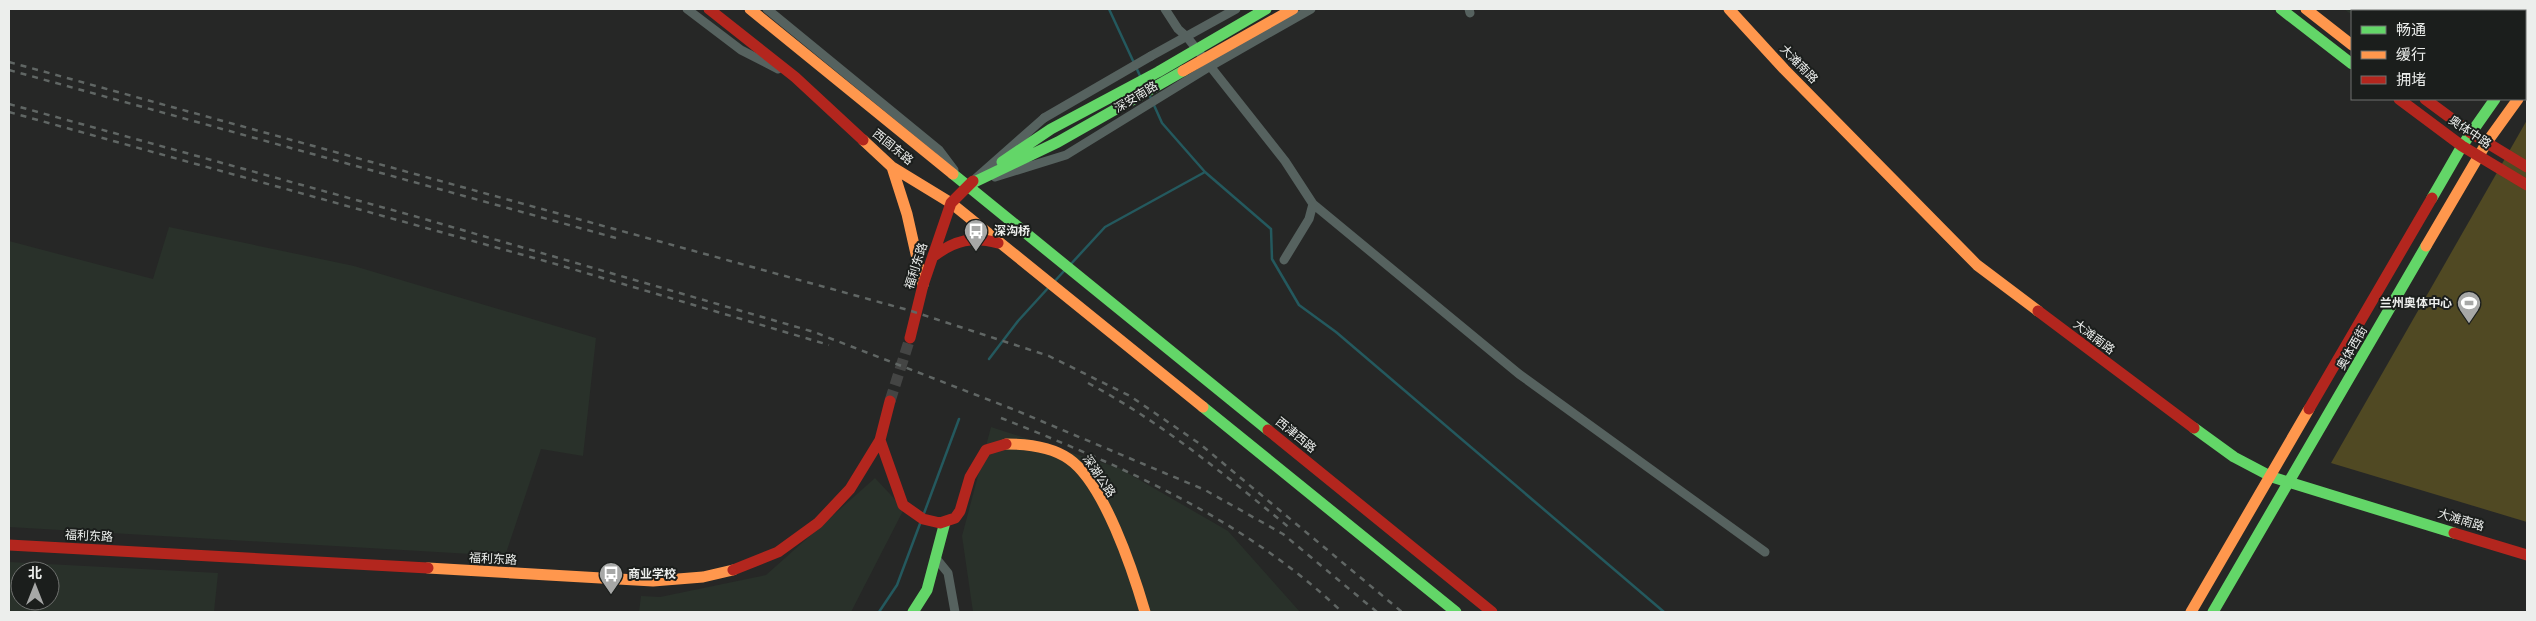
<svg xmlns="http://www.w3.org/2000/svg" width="2536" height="621" viewBox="0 0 2536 621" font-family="Poppins,'Noto Sans SC',sans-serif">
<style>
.built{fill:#29312a;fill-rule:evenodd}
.green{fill:#504923}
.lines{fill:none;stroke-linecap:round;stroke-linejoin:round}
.stream{stroke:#24595e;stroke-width:2.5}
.secondary-tunnel{stroke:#444544;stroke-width:11;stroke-dasharray:11 5.5;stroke-linecap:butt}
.street{stroke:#56625f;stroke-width:9}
.fast{stroke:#63d668;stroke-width:11}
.slow{stroke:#ff974d;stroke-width:11}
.jam{stroke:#b3261e;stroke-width:11}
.rail{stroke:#606664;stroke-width:2.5;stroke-dasharray:6 6;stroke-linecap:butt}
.street-bridge{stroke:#56625f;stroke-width:9}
.labels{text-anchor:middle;stroke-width:4;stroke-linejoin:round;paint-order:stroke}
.street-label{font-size:12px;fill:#eceeec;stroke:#1b1e1c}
.poi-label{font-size:12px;font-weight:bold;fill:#eceeec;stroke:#1b1e1c;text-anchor:start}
</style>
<rect width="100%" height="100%" fill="#262726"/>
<path class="built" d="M2344,9h183v15l-2,4v-17h-173v4z
M169,227l185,39 242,72 -13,118 -42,-7 -36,107 -496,-29v-286l144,38z
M991,427l128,41 109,63 72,81h-327l-11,-76z
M875,478l29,31 -53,103h-212l2,-16 19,1 106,-22z
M9,562l209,11 -4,39h-205zM20,571h30v30h-30z"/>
<path class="green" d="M2527,120v402l-196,-59z"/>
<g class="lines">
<path class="stream" d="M1109,9l32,69
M1149,94l13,29 43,49 66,57 1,30 27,46 37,27 328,280
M1070,265l35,-38 100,-55
M1054,282l10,-11
M989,359l29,-38 31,-34
M923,516l36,-97
M879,612l18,-27 24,-64"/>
<path class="secondary-tunnel" d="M890,401l20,-63"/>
<path class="street" d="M687,9l54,41 37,19
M767,9l172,141 15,20
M1165,9l13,20 9,8 98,124 28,43 206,170 246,178
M1469,9l1,4
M2452,9v2
M1151,56l85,-47
M995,177l71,-22 143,-88 102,-58
M976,178l68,-60
M1284,260l25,-41 4,-15
M935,557l13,16 7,39"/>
<path class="fast" d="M2281,9l71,55
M2525,89l2,-3
M1002,162l49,-33 107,-57 108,-63
M953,174l315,256
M966,186l92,-44 125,-71
M2432,198l30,-52 33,-47
M1203,407l253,205
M2194,428l40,29 38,20 182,56
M913,612l14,-22 18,-68
M2213,612l213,-366"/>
<path class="slow" d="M750,9l203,165
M1729,9l55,60 193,196 61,46
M2306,9l46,36
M2525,57l2,-3
M1183,71l110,-62
M863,140l29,27 59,36 252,204
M892,167l15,47 16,71
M2426,246l61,-104 31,-43
M1006,444c19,0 46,3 63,15 35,24 64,112 76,153
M428,568l225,13 50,-4 30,-7
M2191,612l118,-203"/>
<path class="jam" d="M709,9l86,68 68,63
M2399,99l63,47 65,39
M2425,99l46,34 56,34
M951,203l22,-22
M934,256c21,-16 39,-20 64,-13
M2038,311l156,117
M910,338l13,-53 28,-82
M2309,409l123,-211
M1268,430l224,182
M880,440l23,65 20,14 17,4 15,-5 5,-7 10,-34 16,-27 20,-6
M2454,533l73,22
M9,545l419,23
M733,570l45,-18 40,-29 32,-34 30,-49 10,-39"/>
<path class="rail" d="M9,62l899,248 141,46 81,40 70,48 202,168
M9,70l607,168
M9,104l405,112 400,116 201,78 190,80 78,44 94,78
M9,112l543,151 277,82
M1088,383c75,40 138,93 203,146
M1001,418c121,48 245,102 341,194"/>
<path class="street-bridge" d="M1044,118l107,-62"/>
</g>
<defs>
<g id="bus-pin" transform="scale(1.25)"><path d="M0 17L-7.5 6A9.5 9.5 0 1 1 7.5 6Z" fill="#a7a8a7" stroke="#1b1e1c"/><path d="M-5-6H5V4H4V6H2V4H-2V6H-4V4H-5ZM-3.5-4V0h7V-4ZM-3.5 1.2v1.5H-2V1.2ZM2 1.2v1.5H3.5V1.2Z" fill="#fff"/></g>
<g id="stadium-pin" transform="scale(1.25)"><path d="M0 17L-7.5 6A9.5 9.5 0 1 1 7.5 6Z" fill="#a7a8a7" stroke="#1b1e1c"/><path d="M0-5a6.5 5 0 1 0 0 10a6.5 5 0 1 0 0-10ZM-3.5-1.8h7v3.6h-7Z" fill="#fff"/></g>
</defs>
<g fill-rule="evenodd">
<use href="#bus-pin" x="976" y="231"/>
<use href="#stadium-pin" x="2469" y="303"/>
<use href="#bus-pin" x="611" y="574"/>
</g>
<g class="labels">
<g class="street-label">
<text transform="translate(1799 64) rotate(46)" y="4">大滩南路</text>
<text transform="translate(1136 97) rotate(-31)" y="4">深安南路</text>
<text transform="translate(2470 132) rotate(34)" y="4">奥体中路</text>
<text transform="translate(893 147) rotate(39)" y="4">西固东路</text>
<text transform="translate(916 266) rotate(-72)" y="4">福利东路</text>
<text transform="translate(2094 337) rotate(37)" y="4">大滩南路</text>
<text transform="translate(2352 348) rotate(-60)" y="4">奥体西街</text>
<text transform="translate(1296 435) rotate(39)" y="4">西津西路</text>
<text transform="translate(1099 476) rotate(56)" y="4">深湖公路</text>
<text transform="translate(2461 520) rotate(17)" y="4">大滩南路</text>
<text transform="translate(89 536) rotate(3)" y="4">福利东路</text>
<text transform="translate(493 559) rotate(3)" y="4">福利东路</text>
</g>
<g class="poi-label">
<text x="994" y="235">深沟桥</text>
<text x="2452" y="307" text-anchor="end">兰州奥体中心</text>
<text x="628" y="578">商业学校</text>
</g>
</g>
<rect width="2536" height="621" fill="none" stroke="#eceeec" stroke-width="20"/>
<rect x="2351" y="10" width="175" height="90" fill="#1b1e1c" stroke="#6f716f"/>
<rect x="2361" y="26" width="25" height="8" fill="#63d668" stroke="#6f716f"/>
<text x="2396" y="35" font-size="15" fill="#eceeec">畅通</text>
<rect x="2361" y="51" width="25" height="8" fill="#ff974d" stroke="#6f716f"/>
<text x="2396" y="60" font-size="15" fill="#eceeec">缓行</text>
<rect x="2361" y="76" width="25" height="8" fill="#b3261e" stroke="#6f716f"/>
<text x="2396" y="85" font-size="15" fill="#eceeec">拥堵</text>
<g transform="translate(35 586)"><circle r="24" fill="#1b1e1c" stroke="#6f716f"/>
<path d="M0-4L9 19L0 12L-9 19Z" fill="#a7a8a7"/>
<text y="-8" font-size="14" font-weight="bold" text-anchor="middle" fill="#eceeec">北</text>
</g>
</svg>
